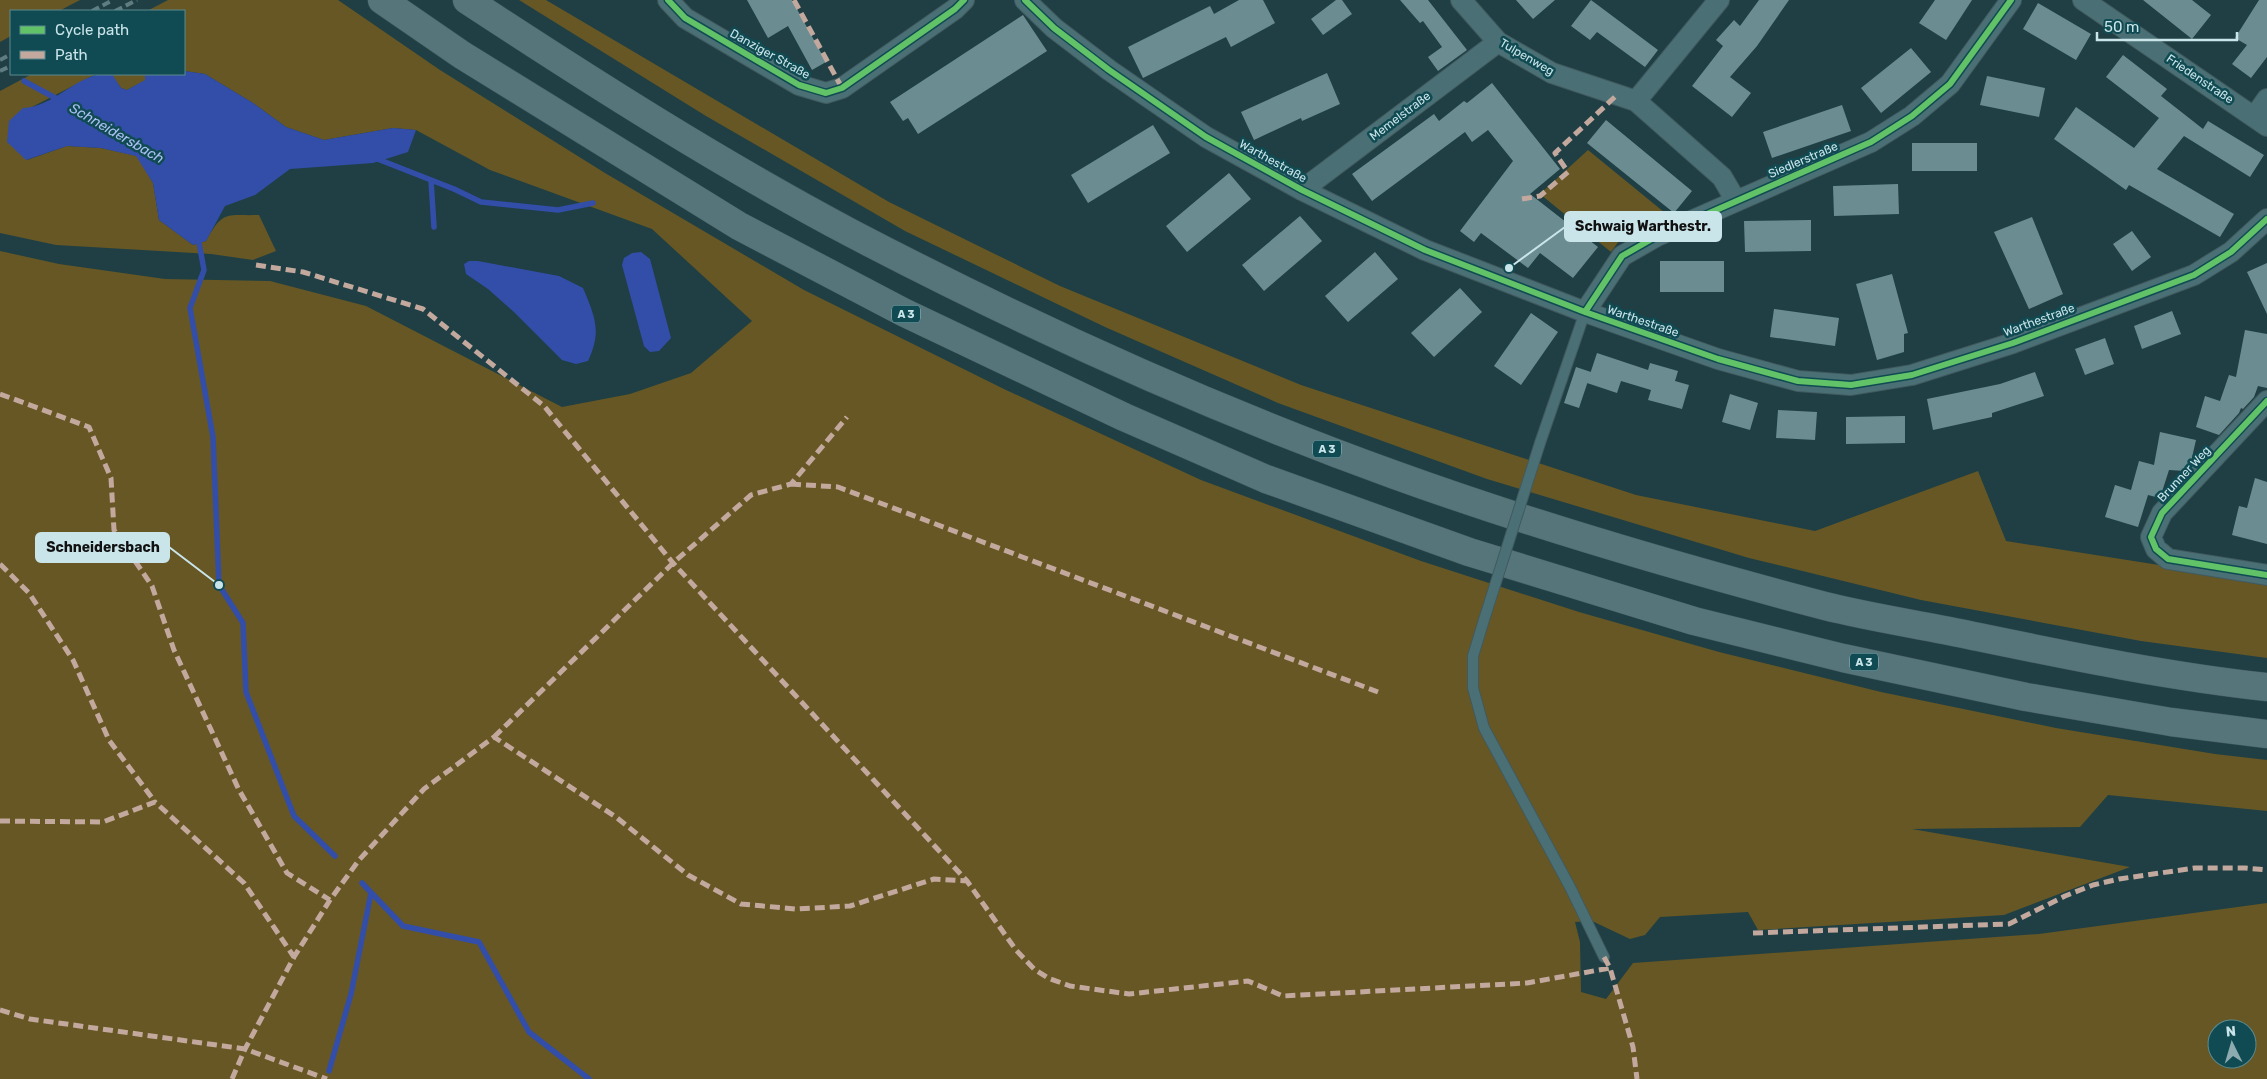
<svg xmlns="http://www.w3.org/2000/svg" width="2267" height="1079" viewBox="0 0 2267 1079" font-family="Rubik,sans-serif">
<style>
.green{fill:#665725;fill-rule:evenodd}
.water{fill:#334ea9}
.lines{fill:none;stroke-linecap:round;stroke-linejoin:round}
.stream{stroke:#334ea9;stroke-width:5.5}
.building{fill:#6b8d92}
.lane-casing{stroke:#415a5f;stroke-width:12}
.street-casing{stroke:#415a5f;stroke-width:22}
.highway-casing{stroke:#415a5f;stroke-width:29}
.lane{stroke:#4a7075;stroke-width:10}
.street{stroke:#4a7075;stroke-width:20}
.highway{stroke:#56757a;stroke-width:28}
.rail{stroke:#5f7c80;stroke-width:4;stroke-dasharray:8 4;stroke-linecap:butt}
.lane-bridge-casing{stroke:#415a5f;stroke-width:12;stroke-linecap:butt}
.lane-bridge{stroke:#4a7075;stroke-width:10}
.quiet{stroke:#c3a89e;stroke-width:5;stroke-dasharray:10 5;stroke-linecap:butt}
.cycleway-casing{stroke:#104b53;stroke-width:9}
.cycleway{stroke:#61c268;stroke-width:6}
.labels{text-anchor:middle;stroke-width:5;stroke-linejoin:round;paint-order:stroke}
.shield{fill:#104b53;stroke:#92b7bd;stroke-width:1}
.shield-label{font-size:11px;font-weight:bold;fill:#cae5ea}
.street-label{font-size:12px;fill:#cae5ea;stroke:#104b53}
.water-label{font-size:14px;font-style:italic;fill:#acc0f3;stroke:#104b53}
.leader{fill:none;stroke:#cae5ea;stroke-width:2}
.callout-dot{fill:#cae5ea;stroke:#104b53;stroke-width:2}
.callout{fill:#cae5ea;stroke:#cae5ea;stroke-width:2}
.callout-label{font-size:14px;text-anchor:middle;font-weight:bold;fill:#111}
</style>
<rect width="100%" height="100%" fill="#1f3f44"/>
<path class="green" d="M0,0h80l-21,11h-48v25l-11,6z
M168,0h170l102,70 165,103 199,117 202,100 195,90 220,81 158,51 140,40 162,40 175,36 159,26 52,6v51l-159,-16 -28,32 -168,2 218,38 -126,48 -246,15 -10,-18 -88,5 -15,18 -15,4 -38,-18 -17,1 5,20 1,50 25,7 27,-36 406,-29 228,-31v176h-2267v-828l59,13 106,15 105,2 96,25 196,101 68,-13 61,-21 61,-52 -100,-92 -162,-59 -74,-40 -23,-2 -69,12 -38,-13 -33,-24 -48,-29 -21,-3v-60h-37zM2217,1029h30v30h-30z
M519,0h27l343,202 171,84 241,99 335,110 179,36 163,-60 28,70 261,41v76l-126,-17 -220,-41 -172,-42 -262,-79 -209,-76 -173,-76 -200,-96 -199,-115z
M32,74h64l-64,33 -5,53 40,-14 34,2 36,8 16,27 6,37 34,25 13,-4c17,-31 20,-25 53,-26l17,36 -23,9 -42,-6 -155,-9 -56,-12v-142z
M111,74h34l1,6 -19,10 -6,-2z
M1588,150l82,67 -44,14 -15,21 -71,-58z"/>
<path class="water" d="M184,71l21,3 48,29 33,24 38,13 69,-12 23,2 -8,22 -35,11 -83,6 -35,26 -30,11 -19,35 -13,4 -34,-25 -6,-37 -17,-27 -35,-8 -34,-2 -41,14 -19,-18 2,-21 14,-13c33,-1 56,-38 89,-34l9,14 6,2 18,-10v-6h39z
M641,252l9,7 21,79 -12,13 -9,1 -6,-6 -22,-81 2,-7 8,-5z
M469,261h9l81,15 24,12c12,29 19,43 5,73l-12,3 -14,-4 -48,-48 -26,-23 -22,-15 -2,-10z"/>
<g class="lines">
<path class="stream" d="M24,81l35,19
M375,158l79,31 27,13 77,8 35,-7
M431,180l3,47
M198,237l6,33 -14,38 23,129 6,148 24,38 3,69 48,124 41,40
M362,883l41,43 76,16 50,90 60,47
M329,1071l22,-77 20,-101"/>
</g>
<path class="building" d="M747,0h45l34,62 -14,8 -24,-44 -20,12z
M1239,0h24l12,23 -44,24 -5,-10 -83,41 -15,-31 82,-41 4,8z
M1336,0h6l10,14 -29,21 -12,-16z
M1400,0h28l39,50 -29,21 -10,-14 14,-10 -19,-26 -3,2z
M1516,0h39l-22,19z
M1591,0l67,50 -13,17 -48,-35 -7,8 -19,-14z
M1759,0h30l-32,46 -27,31 21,16 -19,24 -40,-31 31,-40 -7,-6 18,-20 6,6z
M1935,0h37l-26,40 -27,-17z
M2143,0h49l19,15 -19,24z
M2259,0h8v57l-16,21 -19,-14 15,-19 -12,-7z
M2038,3l53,31 -15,26 -53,-31z
M1023,15l24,36 -129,83 -10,-16 -5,3 -13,-19z
M1911,48l20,24 -50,41 -20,-25z
M2123,55l44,34 -6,7 42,33 5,-8 56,34 -14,22 -66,-41 -27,33 77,45 -14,23 -91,-52 -3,5 -72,-51 22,-32 58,41 25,-30 -53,-41z
M1327,73l13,31 -38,17 -1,-3 -47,22 -13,-28z
M1987,76l58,12 -6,29 -59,-12z
M1492,83l68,86 -30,25 68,53 -25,31 -33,-25 -12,15 -47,-35 -7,9 -14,-11 53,-70 -25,-31 -16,12 -7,-10 -93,69 -20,-27 82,-60 5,7 25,-20 3,2z
M1842,105l9,26 -79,27 -9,-26z
M1606,120l86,71 -18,22 -87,-70z
M1153,125l17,28 -82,50 -17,-28z
M1912,143h65v28h-65z
M1229,173l22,26 -64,53 -21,-26z
M1898,184l1,30 -65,2 -1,-30z
M1300,216l22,25 -58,50 -22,-26z
M2032,217l31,77 -34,15 -35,-77z
M1811,220v31l-66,1 -1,-31z
M2132,231l19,26 -19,14 -19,-27z
M1375,252l23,27 -50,43 -23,-26z
M1660,261h64v31h-64z
M2267,263v51l-20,-42z
M1892,274l16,59 -4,1v18l-27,8 -21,-76z
M1460,288l22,24 -48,45 -23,-24z
M1774,309l65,9 -4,28 -65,-9z
M2172,311l9,23 -39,15 -8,-23z
M1531,313l27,19 -37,53 -27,-19z
M2245,330l22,4v54l-9,-2 -4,11 -11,12 -2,-1 -2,5 -20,22 -23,-8 9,-31 15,5 9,-26 7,2z
M2105,338l9,26 -29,11 -10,-26z
M1597,353l51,17 2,-7 28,8 -3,10 14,4 -7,24 -34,-9 3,-10 -30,-9 -4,12 -30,-10z
M1576,367l15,5 -12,36 -15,-5z
M2035,372l9,24 -52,17v4l-59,13 -6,-31 73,-15z
M1730,394l28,9 -8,27 -28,-8z
M1778,410l39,2 -2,28 -39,-2z
M1905,416v27l-59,1v-27z
M2160,432l36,8 -6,26 -5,5 -16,-1 -9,28 -12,-3 -10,32 -33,-10 10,-32 16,5 8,-29 15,4z
M2255,478l12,4v62l-35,-9 7,-29 8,2z"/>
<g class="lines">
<g class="lane-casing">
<path id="lane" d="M1540,443l45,-131
M1483,623l-10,33v32l11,40 86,159 34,70"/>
</g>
<g class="street-casing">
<path id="street" d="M668,0l17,18 114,67 27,8 16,-5 113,-79 9,-9
M1025,0l29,28 55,42 97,67 96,53 123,60 160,62 133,47 80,22 53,4 61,-10 101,-32 181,-68 37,-23 36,-33
M1461,0l37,42 54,31 84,28 86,76 14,24
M2083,0l184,126
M1636,101l83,-101
M2255,116l12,-17
M1302,190l196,-148
M1585,312l37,-56 35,-20 214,-94 41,-26 38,-32 61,-84
M2267,401l-105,112 -11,24 5,12 12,10 99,16"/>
</g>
<g class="highway-casing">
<path id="highway" d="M382,0l80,55 277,171 164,86 221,105 142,62 203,73 225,69 149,37 183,39 145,25 96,12
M467,0c125,82 252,163 384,233 176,92 358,175 544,242 141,51 286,93 430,131 44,11 90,18 134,27 102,21 205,43 308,54"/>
</g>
<use href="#lane" class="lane"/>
<use href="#street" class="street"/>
<use href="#highway" class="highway"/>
<path class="rail" d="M92,11l21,-11
M115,11l22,-11
M0,60l11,-6
M0,71l11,-5"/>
<g class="lane-bridge-casing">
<path id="lane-bridge" d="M1483,623l57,-180"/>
</g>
<use href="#lane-bridge" class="lane-bridge"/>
<path class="quiet" d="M794,0l48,88
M1522,199l18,-3 28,-24 -13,-19 63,-59
M256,265l47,7 120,37 121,97 129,157 294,318 49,69 18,19 14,9 22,8 59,8 119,-13 35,15 244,-13 83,-15
M0,394l89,33 22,51 3,52 38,56 22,64 65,140 48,83 43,27
M791,484l47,3 540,205
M0,564l29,29 44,67 36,80 46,62
M494,737l179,-174 78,-68 40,-11 56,-67
M0,821l103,1 52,-20 89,81 50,74
M1753,933l256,-9 56,-28 28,-11 26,-6 76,-11h50l22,2
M1604,957l6,11 23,79 4,32
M0,1010l30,9 215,30 82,30
M232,1079l13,-30 49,-92 36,-57 29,-40 65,-71 70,-52 122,80 72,58 53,29 55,5 54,-3 84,-27 33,2"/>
<g class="cycleway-casing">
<path id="cycleway" d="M668,0l17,18 114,67 27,8 16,-5 113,-79 9,-9
M1025,0l29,28 55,42 97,67 96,53 123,60 160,62 133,47 80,22 53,4 61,-10 101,-32 181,-68 37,-23 36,-33
M1585,312l37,-56 35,-20 214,-94 41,-26 38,-32 61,-84
M2267,401l-105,112 -11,24 5,12 12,10 99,16"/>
</g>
<use href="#cycleway" class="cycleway"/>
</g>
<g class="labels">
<g class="shield">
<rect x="892" y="305.5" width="28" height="17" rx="4"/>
<rect x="1313" y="440.5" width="28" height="17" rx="4"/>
<rect x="1850" y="653.5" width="28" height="17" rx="4"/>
</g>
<g class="shield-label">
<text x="906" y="318">A 3</text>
<text x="1327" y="453">A 3</text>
<text x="1864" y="666">A 3</text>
</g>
<g class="street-label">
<text transform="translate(770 54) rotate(29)" y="4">Danziger Straße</text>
<text transform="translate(1527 57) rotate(30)" y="4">Tulpenweg</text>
<text transform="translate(2200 79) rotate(34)" y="4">Friedenstraße</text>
<text transform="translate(1400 116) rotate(-37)" y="4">Memelstraße</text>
<text transform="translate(1803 160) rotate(-23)" y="4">Siedlerstraße</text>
<text transform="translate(1273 161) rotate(29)" y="4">Warthestraße</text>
<text transform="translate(2039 320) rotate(-20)" y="4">Warthestraße</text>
<text transform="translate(1643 321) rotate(19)" y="4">Warthestraße</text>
<text transform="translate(2184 474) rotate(-47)" y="4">Brunner Weg</text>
</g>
<g class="water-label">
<text transform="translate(117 133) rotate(30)" y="5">Schneidersbach</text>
</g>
</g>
<path class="leader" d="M1509 268L1565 227M219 585L169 547"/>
<g class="callout-dot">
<circle cx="1509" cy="268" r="5"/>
<circle cx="219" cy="585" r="5"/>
</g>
<g class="callout">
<rect x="1565" y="212" width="156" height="29" rx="5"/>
<rect x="36" y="533" width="133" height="29" rx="5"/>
</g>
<g class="callout-label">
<text x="1643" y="231">Schwaig Warthestr.</text>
<text x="103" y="552">Schneidersbach</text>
</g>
<rect x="10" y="10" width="175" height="65" fill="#104b53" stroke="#5a898f"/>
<rect x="20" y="26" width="25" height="8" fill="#61c268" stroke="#5a898f"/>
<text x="55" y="35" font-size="15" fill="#cae5ea">Cycle path</text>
<rect x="20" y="51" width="25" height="8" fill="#c3a89e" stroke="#5a898f"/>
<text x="55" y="60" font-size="15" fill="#cae5ea">Path</text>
<g transform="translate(2232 1044) rotate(355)"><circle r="24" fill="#104b53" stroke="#5a898f"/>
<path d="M0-4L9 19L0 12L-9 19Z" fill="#8eabb0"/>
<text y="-8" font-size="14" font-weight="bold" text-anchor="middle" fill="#cae5ea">N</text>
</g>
<path d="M2097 32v8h140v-8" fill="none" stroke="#cae5ea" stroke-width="2.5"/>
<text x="2104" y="32" font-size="15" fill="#cae5ea" stroke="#104b53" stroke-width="4" paint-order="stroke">50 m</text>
</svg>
